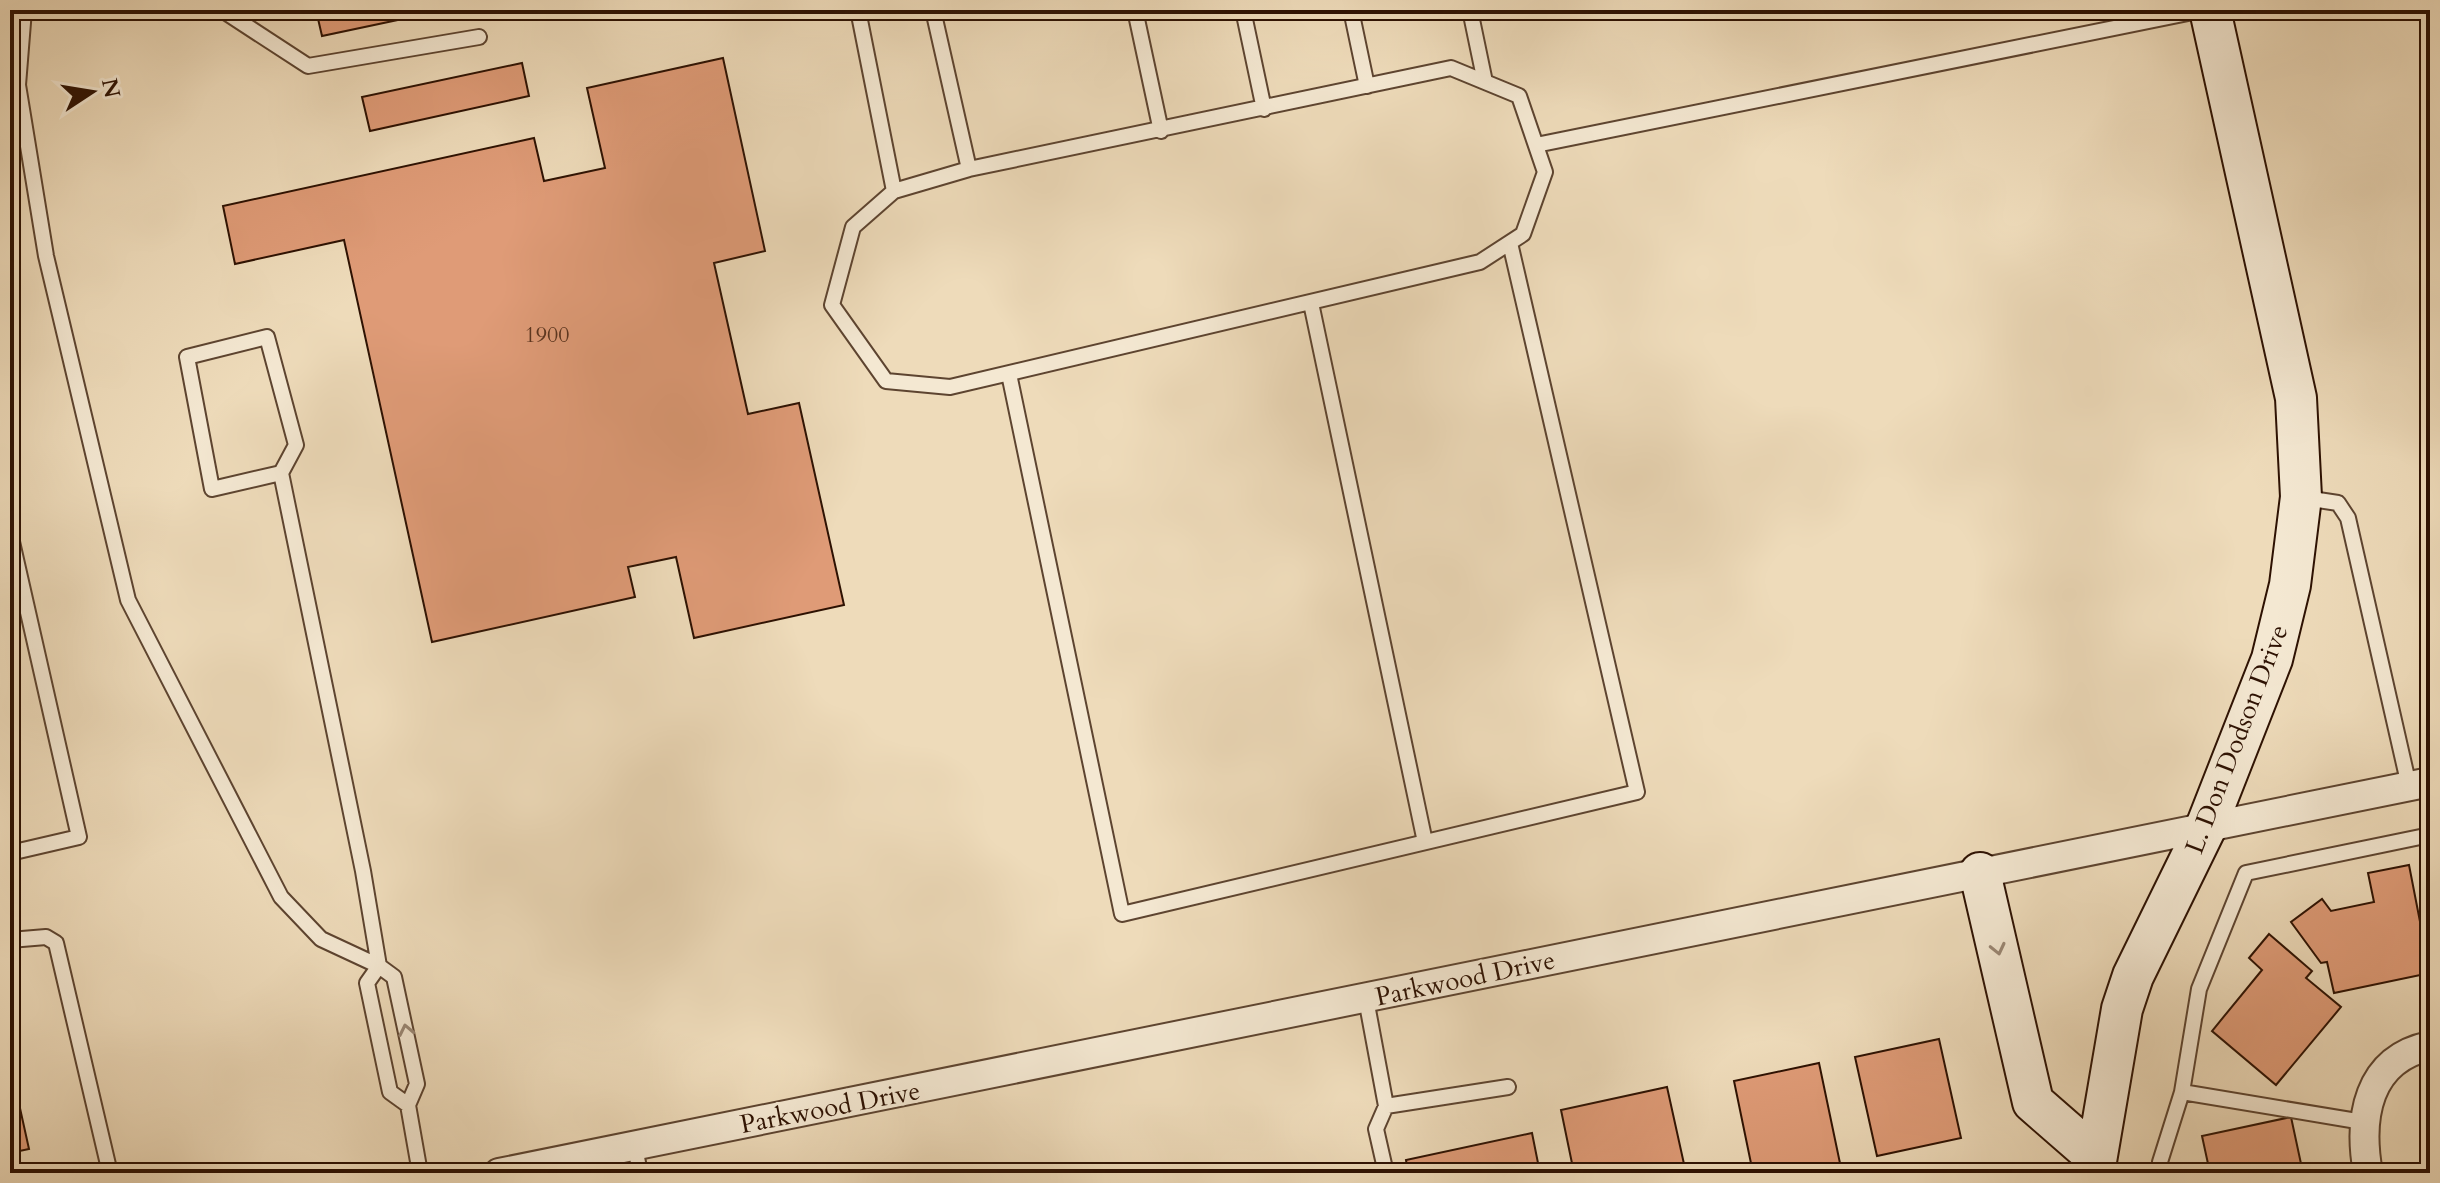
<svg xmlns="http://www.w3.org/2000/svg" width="2440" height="1183" viewBox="0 0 2440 1183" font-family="Cardo,serif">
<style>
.building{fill:#df9b77;stroke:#2d1102;stroke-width:2}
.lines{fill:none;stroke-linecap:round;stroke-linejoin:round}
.lane-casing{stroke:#5d4430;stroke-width:18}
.street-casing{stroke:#5d4430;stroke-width:32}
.secondary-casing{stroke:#2d1102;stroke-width:44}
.lane{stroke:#f4e8d2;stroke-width:14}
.street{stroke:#f4e8d2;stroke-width:28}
.secondary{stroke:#f4e8d2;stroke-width:40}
.oneway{stroke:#9a8774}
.labels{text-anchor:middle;stroke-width:6;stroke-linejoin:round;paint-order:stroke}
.number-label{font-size:22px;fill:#5a341f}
.street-label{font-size:26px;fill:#2d1102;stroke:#f4e8d2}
</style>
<rect width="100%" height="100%" fill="#eedbba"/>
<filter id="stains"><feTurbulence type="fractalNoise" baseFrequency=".0025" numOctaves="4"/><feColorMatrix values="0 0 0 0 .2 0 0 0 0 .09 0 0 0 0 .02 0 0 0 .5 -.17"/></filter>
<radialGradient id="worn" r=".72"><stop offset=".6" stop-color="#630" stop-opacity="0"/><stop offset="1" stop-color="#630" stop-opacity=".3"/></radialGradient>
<path class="building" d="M316,10h129l-123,26z
M723,58l42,193 -51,12 34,151 51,-11 45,202 -150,33 -18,-81 -48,10 7,30 -203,45 -88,-402 -109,24 -12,-58 311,-68 10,43 61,-13 -18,-80z
M522,63l7,33 -159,35 -8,-34z
M2409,865l21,108 -96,20 -7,-31 -6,1 -30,-41 31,-23 9,12 43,-9 -6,-29z
M2269,934l43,37 -6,7 35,29 -65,78 -64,-54 50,-61 -13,-12z
M1939,1039l22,99 -84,18 -22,-99z
M10,1063l19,86 -19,4z
M1819,1063l22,105 -25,5h-63l-19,-92z
M1667,1087l19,86h-112l-13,-63z
M2291,1117l12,56h-93l-8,-37z
M1532,1133l8,40h-132l-2,-13z"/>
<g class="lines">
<g class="lane-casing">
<path id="lane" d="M24,10l-6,75 28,171 82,344 153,297 40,42 58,27
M222,10l86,56 171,-29
M858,10l36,181
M933,10l36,159
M1135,10l26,121
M1243,10l21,99
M1351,10l16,76
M1470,10l15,72
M1451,68l68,28 26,76 -22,62 -43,28 -530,125 -64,-6 -54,-76 21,-78 41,-36 75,-22z
M1536,145l667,-135
M1311,303l114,539
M1009,374l113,540 515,-122 -127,-549
M281,473l-69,16 -25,-132 80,-20 29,108 -15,28 82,398 16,95
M2305,498l33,5 10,15 61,268
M10,533l69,304 -69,16
M10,940l36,-3 10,6 54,230
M1366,999l20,107 122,-19
M2182,1092l181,30
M408,1105l-18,-13 -23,-109 12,-17 15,11 23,107 -9,21 12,68
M635,1147l5,26
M1386,1173l-10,-44 10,-23
M2161,1173l-1,-11 22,-70 17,-103 47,-116 184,-38"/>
</g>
<g class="street-casing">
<path id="street" d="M499,1173l1931,-391
M2368,1173c-10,-55 -1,-114 62,-127"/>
</g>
<g class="secondary-casing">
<path id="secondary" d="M1980,873l53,229 63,55
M2094,1173l28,-164 11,-33 73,-149 66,-168 18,-74 11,-88 -5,-99 -86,-388"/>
</g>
<use href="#lane" class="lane"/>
<use href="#street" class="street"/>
<use href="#secondary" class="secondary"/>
</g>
<defs><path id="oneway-chevron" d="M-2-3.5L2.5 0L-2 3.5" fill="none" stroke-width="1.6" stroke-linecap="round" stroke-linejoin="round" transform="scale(2)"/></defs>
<g class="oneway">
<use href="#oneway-chevron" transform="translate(1998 949) rotate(77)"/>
<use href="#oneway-chevron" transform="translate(406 1030) rotate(-102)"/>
</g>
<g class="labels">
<g class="number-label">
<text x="547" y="342">1900</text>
</g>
<g class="street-label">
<text transform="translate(2236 739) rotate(-69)" y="9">L. Don Dodson Drive</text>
<text transform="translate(1465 978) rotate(-12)" y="9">Parkwood Drive</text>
<text transform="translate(830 1107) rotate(-11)" y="9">Parkwood Drive</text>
</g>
</g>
<rect width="2440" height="1183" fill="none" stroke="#eedbba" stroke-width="40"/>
<rect x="12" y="12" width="2416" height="1159" fill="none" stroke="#2d1102" stroke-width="4"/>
<rect x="20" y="20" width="2400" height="1143" fill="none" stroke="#2d1102" stroke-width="2"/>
<g transform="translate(92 92) rotate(78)" stroke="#f4e8d2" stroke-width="6" paint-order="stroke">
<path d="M0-6L14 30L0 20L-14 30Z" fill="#2d1102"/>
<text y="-12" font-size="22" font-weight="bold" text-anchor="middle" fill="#2d1102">N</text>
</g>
<rect width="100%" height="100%" filter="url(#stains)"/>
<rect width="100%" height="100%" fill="url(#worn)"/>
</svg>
